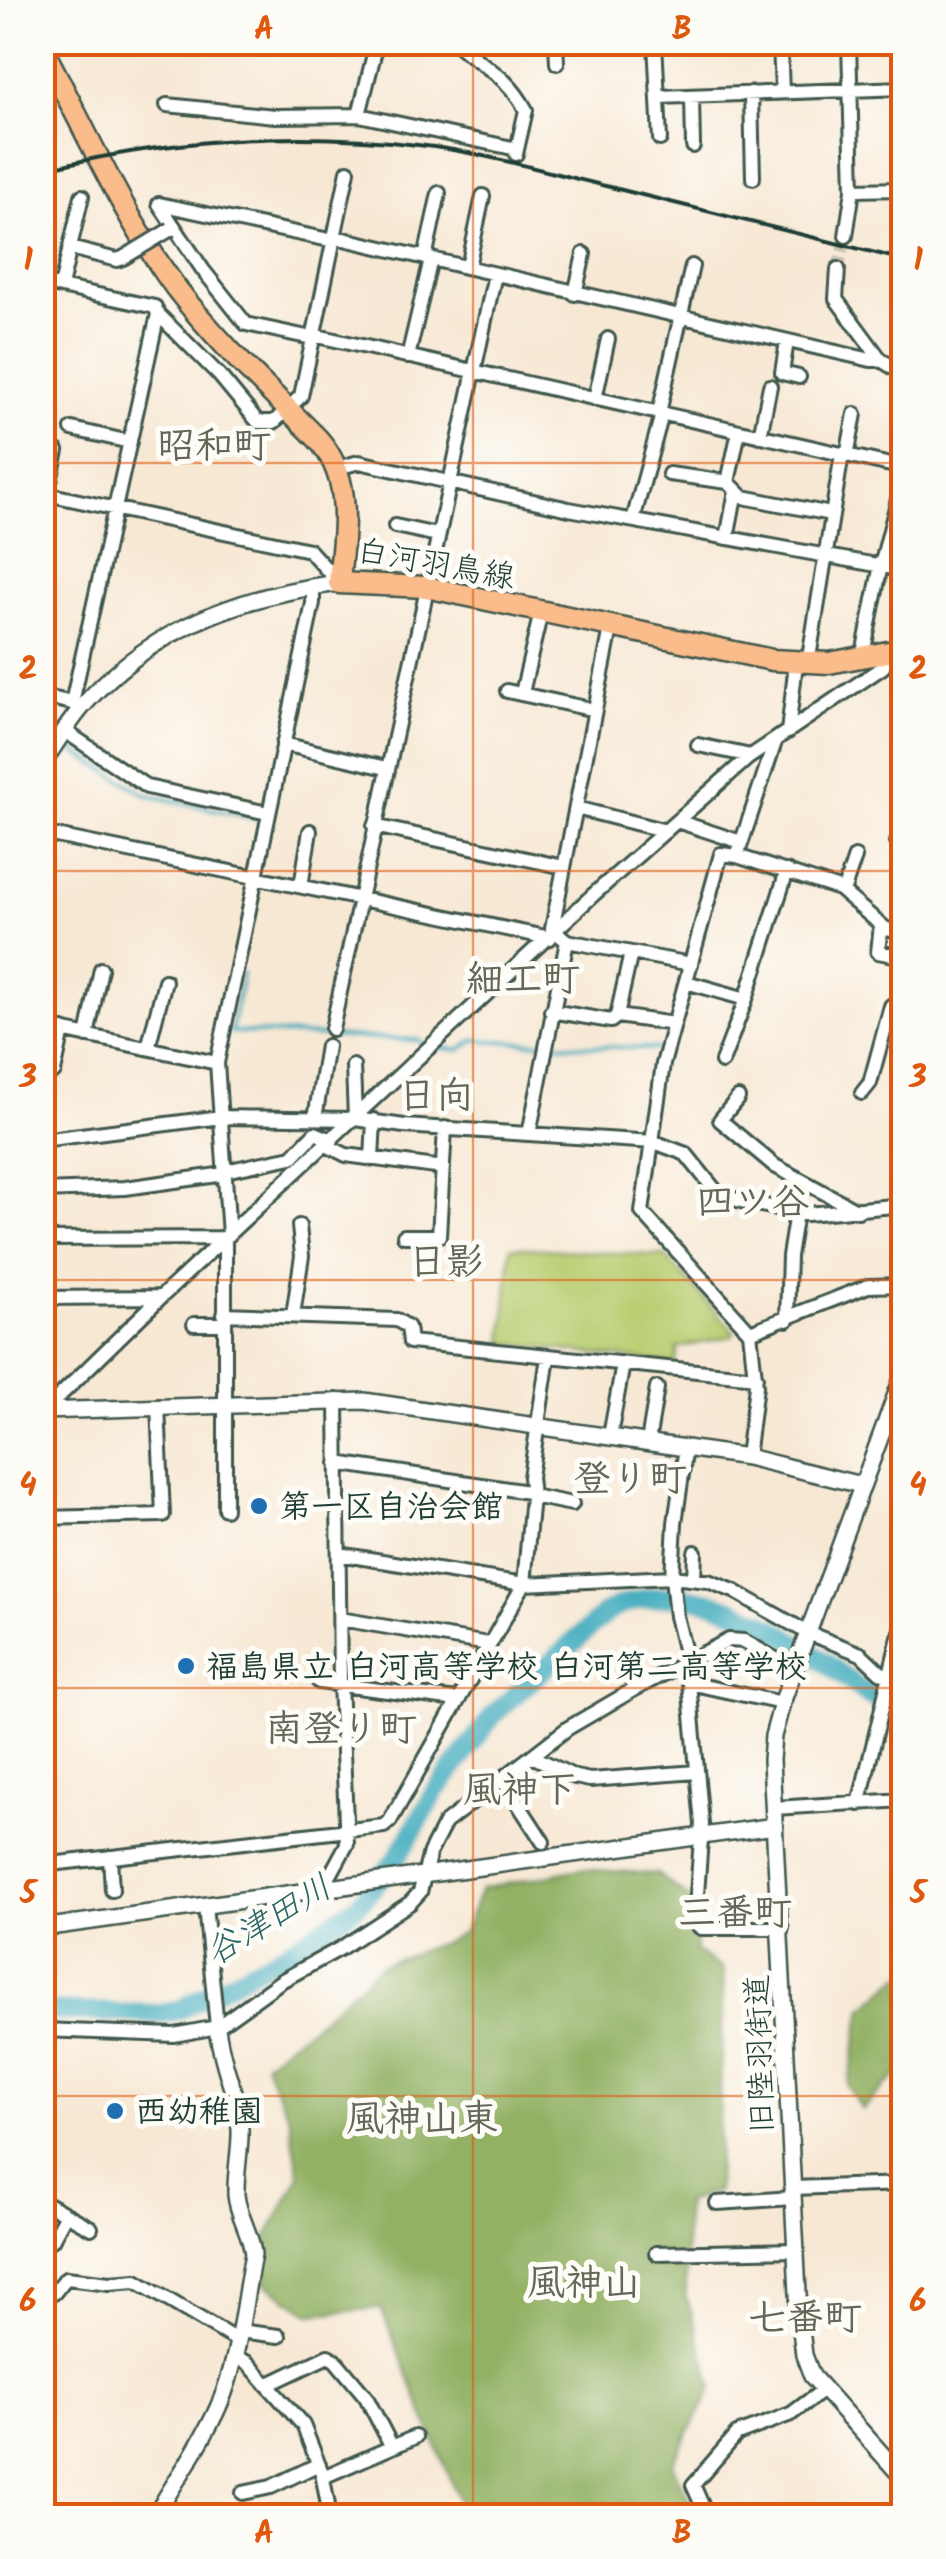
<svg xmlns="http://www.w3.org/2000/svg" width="946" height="2559" viewBox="0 0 946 2559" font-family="Kalam,'Klee One',sans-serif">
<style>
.green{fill:#b9ce72;stroke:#6c8653;stroke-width:2.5}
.forest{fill:#92b164;stroke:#58774c;stroke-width:2.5}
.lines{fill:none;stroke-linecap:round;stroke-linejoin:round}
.stream{stroke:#3fabbe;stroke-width:4}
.river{stroke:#3fabbe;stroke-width:20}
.minor-tunnel{stroke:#ccc6b4;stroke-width:12;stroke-dasharray:12 6;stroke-linecap:butt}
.minor-casing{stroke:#3f574c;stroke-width:18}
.tertiary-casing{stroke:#3f574c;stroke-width:20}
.primary-casing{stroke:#3f574c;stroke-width:25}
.minor{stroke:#fff;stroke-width:12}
.tertiary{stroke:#fff;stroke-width:15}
.primary{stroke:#f9bc8a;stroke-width:20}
.rail{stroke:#1f3d34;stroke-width:4}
.minor-bridge-casing{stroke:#3f574c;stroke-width:18;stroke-linecap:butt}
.minor-bridge{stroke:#fff;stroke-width:12}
.grid{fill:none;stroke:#de580e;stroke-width:2.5;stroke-opacity:0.55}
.poi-dot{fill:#1f6fb2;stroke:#fdfcf7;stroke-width:4}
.labels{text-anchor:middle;stroke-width:10;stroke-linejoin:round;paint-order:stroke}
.street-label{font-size:32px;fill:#1f3d34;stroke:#fdfcf7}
.poi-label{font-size:32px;font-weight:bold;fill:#1f3d34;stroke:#fdfcf7;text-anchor:start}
.water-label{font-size:35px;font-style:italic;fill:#2a6464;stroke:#fdfcf7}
.quarter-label{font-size:38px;font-weight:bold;fill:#656856;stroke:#fdfcf7}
.neatline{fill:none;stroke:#de580e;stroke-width:4}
.grid-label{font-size:32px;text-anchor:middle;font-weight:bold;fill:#de580e}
</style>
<rect width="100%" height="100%" fill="#fdfcf7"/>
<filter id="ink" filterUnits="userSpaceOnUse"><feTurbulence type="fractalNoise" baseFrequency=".01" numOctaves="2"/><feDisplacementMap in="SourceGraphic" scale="20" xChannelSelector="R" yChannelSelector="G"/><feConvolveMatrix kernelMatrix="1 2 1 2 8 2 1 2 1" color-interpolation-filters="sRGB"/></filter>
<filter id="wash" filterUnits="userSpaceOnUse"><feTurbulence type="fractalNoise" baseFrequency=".0048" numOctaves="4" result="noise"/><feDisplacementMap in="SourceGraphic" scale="40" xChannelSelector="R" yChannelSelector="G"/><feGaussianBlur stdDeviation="2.25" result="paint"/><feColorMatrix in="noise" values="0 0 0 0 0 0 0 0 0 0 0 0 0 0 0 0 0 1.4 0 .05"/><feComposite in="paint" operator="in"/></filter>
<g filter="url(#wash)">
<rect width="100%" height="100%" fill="#f7e8d4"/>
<path class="green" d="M511,1247l154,9 69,75 -2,5 -54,12 -3,16 -172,-21z"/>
<path class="forest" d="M580,1869l77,5 37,28 2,50 28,18 -7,221 -32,12 1,92 27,92 -41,77 20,42 21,10h-248l-84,-208 -71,6 -45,-31 2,-46 33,-61 -11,-59 -25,-54 59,-46 56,-51 73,-27 12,-8 17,-42z
M903,1974v95l-41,41 -14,-24 15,-77z"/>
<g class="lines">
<path class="stream" d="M57,750l13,-1 77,46 115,25
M242,973l-11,59 187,8 7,4
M551,1044l107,5
M434,1047l25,3 16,-10 66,3"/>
<path class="river" d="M42,2011l118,3 19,-4 109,-59 68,-44 40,-47 40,-69 58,-77 113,-102c79,-41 158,7 223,54 14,10 28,24 44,32 9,5 20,8 30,11"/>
</g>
</g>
<g filter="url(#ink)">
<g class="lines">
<path class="minor-tunnel" d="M838,269l8,-33"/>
<g class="minor-casing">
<path id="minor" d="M455,42c29,27 50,30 71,68l-10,44
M556,42l1,21
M655,42l5,97
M780,42l2,50
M751,93l2,85
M692,96l1,50
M659,97l245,-9
M167,105l108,11 84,-1 158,34
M359,115l18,-73
M853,190l51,-1
M159,204l44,66 43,54 66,14
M159,204l175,37
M846,236l7,-46 -4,-148
M335,237l536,123h10
M70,248l47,12 6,-2
M425,258l14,-65
M468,267l15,-71
M838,269l-2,30 45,61 23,14
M42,283l113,24 3,7 -86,389 8,6
M61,286l21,-90
M575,294l9,-40
M158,314l61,61 39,47h16l27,-26 47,-225
M313,335l591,133
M787,341l-5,32 17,4
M408,357l23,-98
M595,399l13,-60
M659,413l33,-147
M72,429l58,13
M760,436l10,-50
M847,456l8,-42
M338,468l21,-6 210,47 335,61
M669,474l59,8 15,15 88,17
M728,482l11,-51
M42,493l267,57 30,33
M47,494l10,-43
M633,520l29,-106
M395,526l42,9
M727,538l9,-47
M611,628l-59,301 15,12 124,23
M862,659l19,-94 23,-89
M808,664l34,-210
M507,691l88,19
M522,693l19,-81
M42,696l30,7
M65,731l82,56 121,26
M788,732l8,-69
M283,744l103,24
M698,745l53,11
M576,808l90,23
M677,821l64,21
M374,826l190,41
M42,833l508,105
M897,842l7,1
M42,848l4,-14
M737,856l38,-114
M301,886l9,-55
M843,892l12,-35
M881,925l-3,27 26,5
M686,982l60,17
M551,1011l60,10 6,-5 14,-63
M617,1016l57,8
M42,1026l175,37
M332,1029l163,-755
M87,1036l14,-67
M148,1048l17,-67
M722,1062l24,-63 41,-128
M353,1066l2,53
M54,1072l9,-42
M862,1093l8,-10 21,-77 13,-10
M738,1098l-18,22 55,46 83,45
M315,1118l12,-72
M529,1134l38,-193
M42,1140l179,-23 134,2 49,7 250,16 32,12 33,41 26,7 62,12 97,-9
M326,1145l20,10 97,13
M372,1159l2,-39
M225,1171l67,-14 23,-24 17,7
M42,1191l83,-3 100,-14
M229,1235l-12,-172 96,-460v-17
M404,1236h35l6,-108
M42,1239l183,-1
M42,1298l119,-1
M224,1314l173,6 11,7 2,15 346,35
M293,1315l9,-59 -3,-30
M787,1320l2,-64 7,-43
M194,1324h30
M750,1332l118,-46 36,-1
M548,1357l-18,120 2,19 40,8
M44,1411l117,-114 432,-402 155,-137 135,-91 5,-13
M610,1436l13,-72
M648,1442l9,-54
M686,1447l-11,76 -3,54 4,39 11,45 15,163 -7,99 6,5h81
M747,1457l9,-71 -6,-54 -108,-120 21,-148 58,-210 16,2 102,33 47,40 18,3
M225,1509v-271
M42,1518l121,-3 -5,-109
M339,1554l185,30 148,-7 36,4 26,10 74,42 53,21 19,18 24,13
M694,1579l1,-27
M340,1619l148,25
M319,1682l137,18
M689,1683l93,20
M532,1756l43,21 15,3 107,-8
M502,1779l41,63
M859,1804l45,-188
M774,1808l130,-8
M110,1857l2,33
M42,1865l342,-39 6,-5 134,-237 8,-88 -4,-4 -191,-29
M322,1890l25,-46 -7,-161 -3,-283
M205,1906l12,121
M42,2030l132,5 43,-8 64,-46 60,-33 69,-45 10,-11 10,-40 15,-29 123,-95 65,-38 96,-50 15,1 51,29
M793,2188l111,-4
M42,2201l49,27
M717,2203l76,-5
M42,2242l10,-2 14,-26
M656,2253l140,-3
M54,2293l12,-15 44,5 26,-2 102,60
M239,2331l40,5
M235,2357l13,6 55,62 19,48 8,43
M267,2385l61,-29 7,4 31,37 26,50
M323,2477l92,-40
M243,2493l28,-6 48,-23
M707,2516l-14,-31 44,-51 54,-20 31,-23"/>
</g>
<g class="tertiary-casing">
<path id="tertiary" d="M42,764c13,-19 25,-39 40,-57 66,-77 159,-112 257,-124
M904,1373l-122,330 -9,33 -2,24 28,553 5,42 8,21 92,103
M42,1411l322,-10 383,56 114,28
M42,1928l733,-102
M155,2516c23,-40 53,-80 69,-123 16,-44 20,-93 29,-139 -2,-21 -15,-38 -17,-59 -1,-29 8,-57 2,-85 -7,-29 -18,-54 -21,-83"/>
</g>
<g class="primary-casing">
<path id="primary" d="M42,48c43,80 80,167 134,240 41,54 93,102 141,150 38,42 26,94 22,145l87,4 346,73 57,3 75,-14"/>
</g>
<use href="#minor" class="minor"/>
<use href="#tertiary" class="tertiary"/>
<use href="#primary" class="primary"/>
<path class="rail" d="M42,170c123,-30 250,-40 376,-25 64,7 129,27 192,42 98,24 196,48 294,73"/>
<g class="minor-bridge-casing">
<path id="minor-bridge" d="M123,258l48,-29"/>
</g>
<use href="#minor-bridge" class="minor-bridge"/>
</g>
</g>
<path class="grid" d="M473,42v2474M42,463h862M42,871h862M42,1280h862M42,1688h862M42,2096h862"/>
<g class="poi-dot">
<circle cx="259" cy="1506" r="10"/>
<circle cx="186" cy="1666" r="10"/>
<circle cx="115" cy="2111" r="10"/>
</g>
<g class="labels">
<g class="street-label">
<text transform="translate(436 563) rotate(10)" y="11">白河羽鳥線</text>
<text transform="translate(759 2054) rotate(-92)" y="11">旧陸羽街道</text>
</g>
<g class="poi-label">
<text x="279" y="1517">第一区自治会館</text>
<text x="206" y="1677">福島県立 白河高等学校 白河第二高等学校</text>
<text x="135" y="2122">西幼稚園</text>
</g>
<g class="water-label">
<text transform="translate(268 1919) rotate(-31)" y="12">谷津田川</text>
</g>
<g class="quarter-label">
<text x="214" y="458">昭和町</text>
<text x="523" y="991">細工町</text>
<text x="436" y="1108">日向</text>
<text x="753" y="1214">四ツ谷</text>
<text x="446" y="1274">日影</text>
<text x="630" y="1491">登り町</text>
<text x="341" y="1741">南登り町</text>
<text x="520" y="1802">風神下</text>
<text x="735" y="1925">三番町</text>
<text x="422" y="2131">風神山東</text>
<text x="584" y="2295">風神山</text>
<text x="805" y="2330">七番町</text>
</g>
</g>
<rect width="946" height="2559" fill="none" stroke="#fdfcf7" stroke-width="110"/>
<rect x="55" y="55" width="836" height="2449" class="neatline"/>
<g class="grid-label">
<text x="264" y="39">A</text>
<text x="682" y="39">B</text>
<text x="28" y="270">1</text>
<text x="918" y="270">1</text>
<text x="28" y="679">2</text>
<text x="918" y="679">2</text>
<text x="28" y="1087">3</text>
<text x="918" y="1087">3</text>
<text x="28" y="1495">4</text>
<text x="918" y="1495">4</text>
<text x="28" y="1903">5</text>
<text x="918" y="1903">5</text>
<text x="28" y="2311">6</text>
<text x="918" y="2311">6</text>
<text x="264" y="2543">A</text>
<text x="682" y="2543">B</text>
</g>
</svg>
